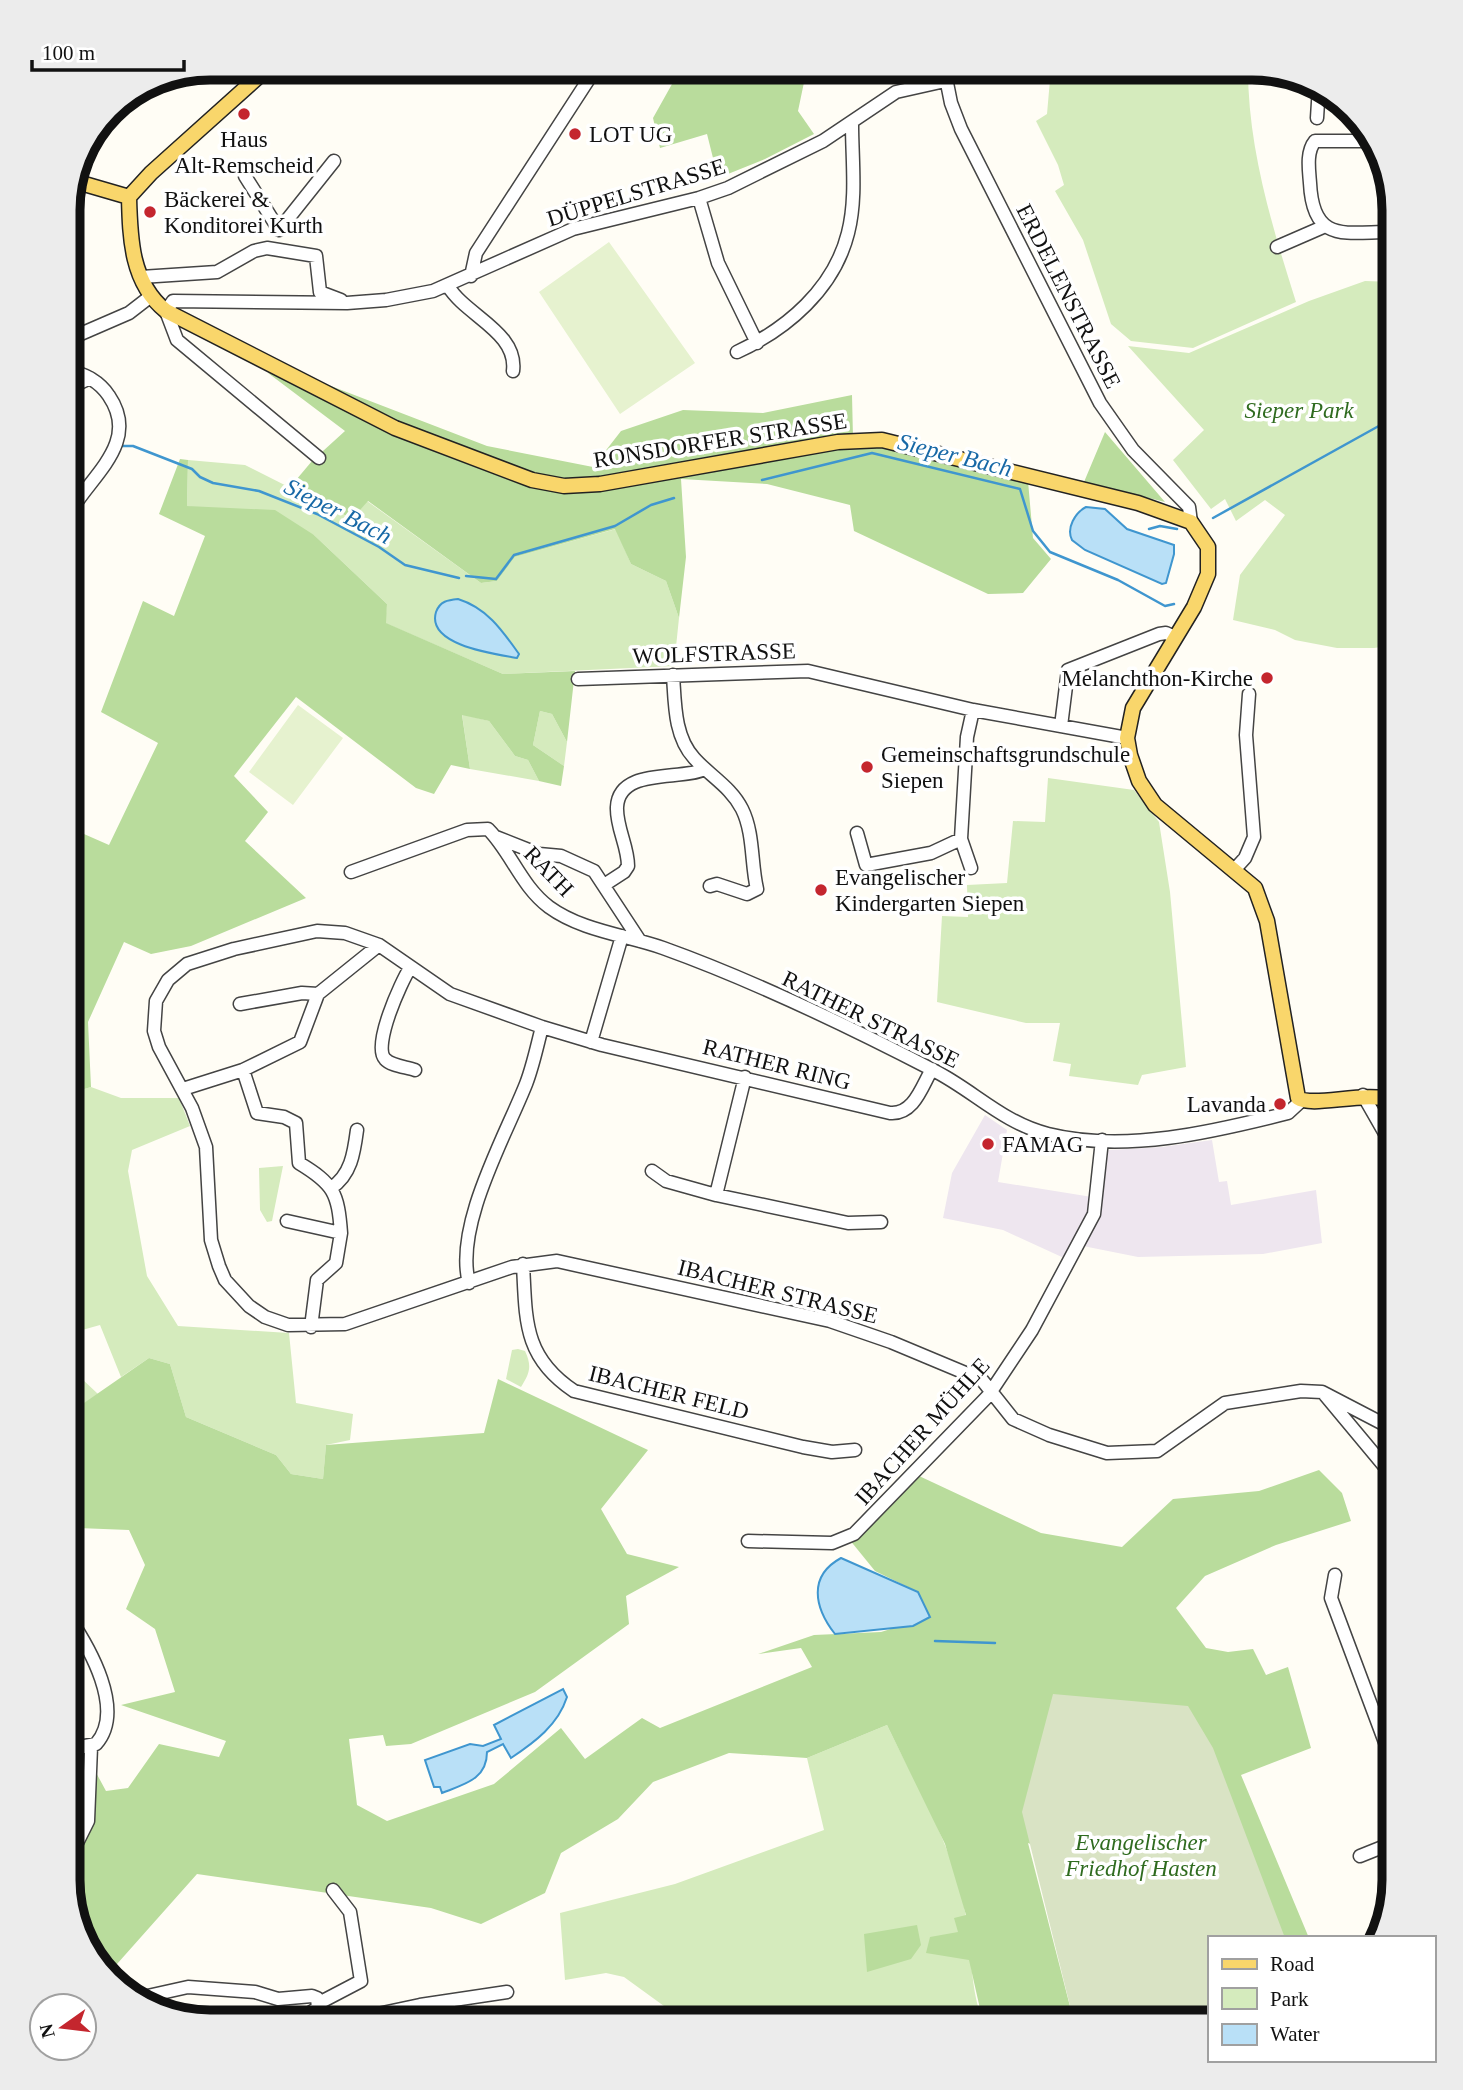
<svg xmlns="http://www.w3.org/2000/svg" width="1463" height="2090" viewBox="0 0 1463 2090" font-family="Georgia,serif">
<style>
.industrial{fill:#eee6ef}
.green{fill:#d5ebbd}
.forest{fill:#b9dc9c}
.cemetery{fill:#d9e3c4}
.pitch{fill:#e6f2cf}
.water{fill:#b9e0f7;stroke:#3f96cf;stroke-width:2}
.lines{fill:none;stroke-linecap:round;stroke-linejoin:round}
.stream{stroke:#3f96cf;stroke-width:2.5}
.minor-casing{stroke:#444;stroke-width:15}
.major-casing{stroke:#222;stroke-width:17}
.minor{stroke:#fff;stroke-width:12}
.major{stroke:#f9d66b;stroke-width:14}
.poi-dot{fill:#c4262e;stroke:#fff;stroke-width:2.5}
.labels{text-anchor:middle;stroke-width:7;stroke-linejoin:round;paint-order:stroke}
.poi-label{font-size:23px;fill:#111;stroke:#fff;text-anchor:start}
.street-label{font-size:23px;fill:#111;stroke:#fff}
.park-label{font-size:23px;font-style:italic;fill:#2f6b1f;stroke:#fff}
.water-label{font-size:24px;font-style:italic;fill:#1768a6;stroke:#fff}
.rim{fill:none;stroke:#111;stroke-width:9}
</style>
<rect width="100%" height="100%" fill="#fffdf5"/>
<path class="industrial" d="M985,1115l22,15 -9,52 94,15 -4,15 -24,46 -61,-28 -60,-12 9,-45z
M1212,1140l7,42 8,-1 4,24 85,-15 6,53 -59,11 -125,3 -55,-11 18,-38 5,-55 3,-3 53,-3z"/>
<path class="green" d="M1051,68l197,1c0,79 24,157 48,233l-103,46 -62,-7 -20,-17 -28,-84 -28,-49 9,-6 -6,-20 -22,-44 11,-7z
M1365,281l30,1v363l-21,3h-37l-42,-8 -20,-10 -42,-10 7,-45 45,-60 -20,-15 -29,21 -11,-22 -14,10 -38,-49 31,-30 -76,-84 61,7 120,-52z
M188,460l57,5 107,54 15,-18 114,82 16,-2 18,-24 101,-28 15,35 35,17 13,37 -5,48 -171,8 -118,-51 2,-19 -73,-69 -127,-29z
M540,711l12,3 15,28 -3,24 -31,-21z
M462,714l27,7 26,35 13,4 11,21 -69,-12z
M1048,778l86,12 25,32 11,70 16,175 -44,8 -4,10 -69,-9 2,-12 -18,-3 7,-38h-34l-89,-21 5,-86 26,1 -1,-32 40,-2 6,-62 32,1z
M91,1087l30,11h58l11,28 -58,24 -4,21 19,105 31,50 111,7 7,70 57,11 -3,26 -24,5 -3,34 -32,-5 -15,-19 -90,-38 -16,-53 -21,-6 -28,19 -21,-52 -32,9v-240z
M283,1166l-11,55 -5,1 -7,-12 -1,-42z
M518,1349l7,2c7,15 5,22 -4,36l-15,-8 6,-29z
M80,1377l18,17 -30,20v-34z
M887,1725c29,60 68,124 79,192 6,35 4,71 17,105h-297l-62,-45 -18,-4 -41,7 -5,-67 115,-29 149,-54 -17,-72z"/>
<path class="forest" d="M681,68h126l-9,43 16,23 -49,25 -47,19 -11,-44 -47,14 -7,-30z
M268,373l50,8 169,65 106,21 28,-36 62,-21 80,3 89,-18 1,43 175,43 5,57 18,21 -28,34 -35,1 -134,-63 -4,-26 -83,-21 -86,-5 5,78 -7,61 -13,-37 -35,-17 -16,-35 -100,28 -18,24 -16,2 -113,-82 -16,18 -61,-33 21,-25 33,-30z
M1105,432l60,70 -81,-20z
M180,459l8,1 -1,46 88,4 39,25 73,69 -1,19 117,51 72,-3 -8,71 -15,-28 -12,-3 -7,34 31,21 -3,20 -22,-5 -11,-21 -13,-4 -26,-35 -27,-6 8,54 -19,-4 -17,29 -18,-6 -120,-91 -62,79 34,36 -23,29 61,57 -115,48 -40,8 -27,-12 -36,80 3,65 -23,7v-267l41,18 49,-102 -57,-31 42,-111 31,15 31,-80 -46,-22z
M149,1358l21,6 16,53 90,38 15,19 32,5 3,-34 158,-12 14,-54 150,71 -47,59 26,45 52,13 -53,29 3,28 -94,68 -124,52 -25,2 -3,-11 -34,4 8,66 30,16 107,-37 67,-56 24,31 57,-41 18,10 152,-61 -11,-19 -43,6 56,-19 67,-3 48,-15 -11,-25 -43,-21 -26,-32 68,-64 124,58 81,14 51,-48 86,-8 60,-21 23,23 9,28 -75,24 -71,31 -29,32 30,40 22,4 25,-3 13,26 22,-8 23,81 -70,27 68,163h-24l-257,-95 46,179h-91l-14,-62 -43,-7 4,-16 28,-5 -4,-14 12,-3 -21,-71 -58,-119 -80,33 -78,-5 -76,29 -35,37 -57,34 -16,40 -64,31 -50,-16 -234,-34 -88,99 -22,-23 -19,-71v-122l19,-1 19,35 22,-3 31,-44 60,13 7,-16 -105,-36 54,-13 -20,-63 -29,-20 19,-44 -16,-35 -51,-2 -10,-11v-103z
M917,1925l4,20 -10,14 -44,13 -3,-38z"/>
<path class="cemetery" d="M1053,1694l135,12 25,42 72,190h-76v81l-6,3h-129l-52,-210z"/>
<path class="pitch" d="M609,242l86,121 -75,51 -81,-122z
M298,705l45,33 -50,67 -44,-33z"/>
<path class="water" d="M1086,507l19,2 22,20 47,16v9l-8,29 -4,1 -77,-34 -13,-10c-6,-12 3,-27 14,-33z
M458,599c29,9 44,31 61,55l-2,4c-23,-4 -91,-13 -81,-46 4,-11 12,-12 22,-13z
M841,1558l77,34 12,25 -17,9 -78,8c-21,-27 -27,-58 6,-76z
M563,1689l4,8c-9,28 -32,45 -56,61l-8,-14 -16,8c0,27 -22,32 -45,41l-2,-6h-6l-9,-27 45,-16 13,2 18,-7 -7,-14z"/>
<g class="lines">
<path class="stream" d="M69,445h2
M123,446h10l59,23 8,8 13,6 46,8 58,23 62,33 26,18 54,13
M762,480l110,-27 148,36 13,42 17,21 68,28 47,26 9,-2
M1213,518l182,-101
M1149,529l11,-3 17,3
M466,576l30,3 18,-24 101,-29 36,-21 23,-7
M935,1641l60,2
M68,1730v14"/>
<g class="minor-casing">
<path id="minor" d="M944,68l7,35 10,26 139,274 33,47 56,57 2,15
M1317,118l2,-32
M1376,141h-61c-9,11 -6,29 -5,42 3,63 38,48 85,49
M245,176l34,54 55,-69
M699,198l19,65 39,80
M1277,247l46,-20
M471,276l5,-23 120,-185
M141,277l76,-5 37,-21 13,-3 49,8 4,36 21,8
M448,286c18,30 70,46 65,85
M69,339l60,-26 22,-17
M737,352c50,-23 97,-63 111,-119 9,-35 4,-73 4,-109
M69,388l21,-10
M319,458l-142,-118 -11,-29 7,-10 174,2 39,-3 47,-9 140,-62 126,-31 29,-10 95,-47 73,-49 49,-11
M69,514c21,-38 72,-71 40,-118 -9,-14 -25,-23 -40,-25
M673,675c2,28 1,61 21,83 16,18 37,29 48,51 12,24 9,55 15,80l-10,5 -30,-10 -7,2
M578,679l230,-8 165,39 154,28
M1061,726l7,-56 91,-36 7,-1 9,4
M857,833l9,32 65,-12 30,-14
M496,837l43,17 22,2 33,15 46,70
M971,868l-10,-29 6,-102 6,-27
M1235,869l10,-11 9,-21 -8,-102 3,-41
M351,872l116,-42 21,-1c23,23 33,57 61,78 33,24 77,28 114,41 92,33 183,77 270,122 40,20 70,53 115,64 77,19 165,-2 240,-21l13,-12
M604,885l20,-13 4,-6c0,-20 -12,-39 -11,-59 2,-40 64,-26 88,-38
M410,968c-9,14 -38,78 -25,91 6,7 22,8 30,11
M240,1004l62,-11 16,1
M591,1042l31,-106
M932,1069c-10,17 -18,46 -42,44l-288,-68 -60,-18 -92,-33 -71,-49 -34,-12 -28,-2 -83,18 -47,15 -19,16 -12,21 -2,30 5,16 33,61 14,39 5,93 8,26 6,14 24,26 16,11 23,8 57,-1 167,-57 45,-6 273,60 61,21 91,38 31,39 36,16 58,18 50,-2 68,-48 76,-12 21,1 73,38
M243,1070l57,-28 18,-48 61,-49
M183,1089l60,-19 14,43 27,4 12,6 3,40c35,21 39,30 42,70
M1363,1095l32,56
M652,1171l14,10 50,14 29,-118
M331,1188c20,-13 23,-35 26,-58
M716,1195l132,28 33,-1
M287,1221l54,12 -5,30 -19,17 -6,47
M523,1264c3,56 0,93 51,127l229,56 29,5 23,-2
M469,1283c-15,-57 36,-146 57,-199 7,-18 11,-38 16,-57
M1325,1395l70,84
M748,1541l84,2 22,-9 134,-138 44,-66 62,-116 8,-74
M1335,1575l-4,23 64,171
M68,1749l28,-5c30,-34 -7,-97 -28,-128
M1360,1856l35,-14
M68,1861l20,-40 3,-74
M134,1999l54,-12 67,5 23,7 34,-3 5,2 1,10 -22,13
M319,2003l42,-22 -11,-69 -17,-22
M340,2022l80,-17 87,-13"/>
</g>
<g class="major-casing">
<path id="major" d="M74,181l55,16
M129,197c1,41 2,86 37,114l229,117 137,52 32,6 36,-2 238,-42 44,-2 256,63 53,19 17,25v27l-14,33 -61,101 -6,30 3,17 9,26 16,24 100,83 12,33 31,177c15,10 69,-8 97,3
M129,197l22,-24 117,-105"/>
</g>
<use href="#minor" class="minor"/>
<use href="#major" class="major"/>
</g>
<g class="poi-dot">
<circle cx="244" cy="114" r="7"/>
<circle cx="575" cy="134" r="7"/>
<circle cx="150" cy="212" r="7"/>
<circle cx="1267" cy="678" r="7"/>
<circle cx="867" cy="767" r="7"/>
<circle cx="821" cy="890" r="7"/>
<circle cx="1280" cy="1104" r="7"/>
<circle cx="988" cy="1144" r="7"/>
</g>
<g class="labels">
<g class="poi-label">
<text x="589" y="142">LOT UG</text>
<text x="244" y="147" text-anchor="middle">Haus<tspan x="244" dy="26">Alt-Remscheid</tspan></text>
<text x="164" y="207">Bäckerei &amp;<tspan x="164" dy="26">Konditorei Kurth</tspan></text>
<text x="1253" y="686" text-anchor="end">Melanchthon-Kirche</text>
<text x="881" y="762">Gemeinschaftsgrundschule<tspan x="881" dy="26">Siepen</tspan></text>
<text x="835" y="885">Evangelischer<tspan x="835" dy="26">Kindergarten Siepen</tspan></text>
<text x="1266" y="1112" text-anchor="end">Lavanda</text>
<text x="1002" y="1152">FAMAG</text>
</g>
<g class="street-label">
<text transform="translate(636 192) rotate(-17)" y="8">DÜPPELSTRASSE</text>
<text transform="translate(1069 296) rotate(63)" y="8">ERDELENSTRASSE</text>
<text transform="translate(720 440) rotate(-9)" y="8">RONSDORFER STRASSE</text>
<text transform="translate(714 653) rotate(-2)" y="8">WOLFSTRASSE</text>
<text transform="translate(549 871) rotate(46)" y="8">RATH</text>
<text transform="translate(871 1019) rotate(26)" y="8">RATHER STRASSE</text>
<text transform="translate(777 1064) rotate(14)" y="8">RATHER RING</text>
<text transform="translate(778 1291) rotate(14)" y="8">IBACHER STRASSE</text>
<text transform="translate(669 1392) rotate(14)" y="8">IBACHER FELD</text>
<text transform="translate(922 1431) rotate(-48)" y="8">IBACHER MÜHLE</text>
</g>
<g class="park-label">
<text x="1299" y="418">Sieper Park</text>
<text x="1141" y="1850">Evangelischer<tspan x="1141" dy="26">Friedhof Hasten</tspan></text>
</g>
<g class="water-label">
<text transform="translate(955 455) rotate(14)" y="8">Sieper Bach</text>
<text transform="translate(338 511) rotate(27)" y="8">Sieper Bach</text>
</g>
</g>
<path d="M0 0H1463V2090H0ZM210 80H1252A130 130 0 0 1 1382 210V1880A130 130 0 0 1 1252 2010H210A130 130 0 0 1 80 1880V210A130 130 0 0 1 210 80Z" fill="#ececec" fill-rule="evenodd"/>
<path class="rim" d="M210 80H1252A130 130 0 0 1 1382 210V1880A130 130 0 0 1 1252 2010H210A130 130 0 0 1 80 1880V210A130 130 0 0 1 210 80Z"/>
<rect x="1208" y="1936" width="228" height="126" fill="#ffffff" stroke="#a0a0a0" stroke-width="2"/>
<rect x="1222" y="1959" width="35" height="10" fill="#f9d66b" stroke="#a0a0a0" stroke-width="2"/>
<text x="1270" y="1971" font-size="21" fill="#111111">Road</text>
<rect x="1222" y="1988" width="35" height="21" fill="#d5ebbd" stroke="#a0a0a0" stroke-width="2"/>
<text x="1270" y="2006" font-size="21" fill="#111111">Park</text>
<rect x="1222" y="2024" width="35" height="21" fill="#b9e0f7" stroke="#a0a0a0" stroke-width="2"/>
<text x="1270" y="2041" font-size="21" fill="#111111">Water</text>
<g transform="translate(63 2027) rotate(256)"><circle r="33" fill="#ffffff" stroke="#a0a0a0" stroke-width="2"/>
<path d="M0-5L12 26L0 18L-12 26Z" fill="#c4262e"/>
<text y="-10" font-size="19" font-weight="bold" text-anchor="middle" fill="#111111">N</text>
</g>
<path d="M32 60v10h152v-10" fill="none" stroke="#111111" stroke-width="3.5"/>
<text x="42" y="60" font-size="21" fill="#111111" stroke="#ffffff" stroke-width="5" paint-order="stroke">100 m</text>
</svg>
